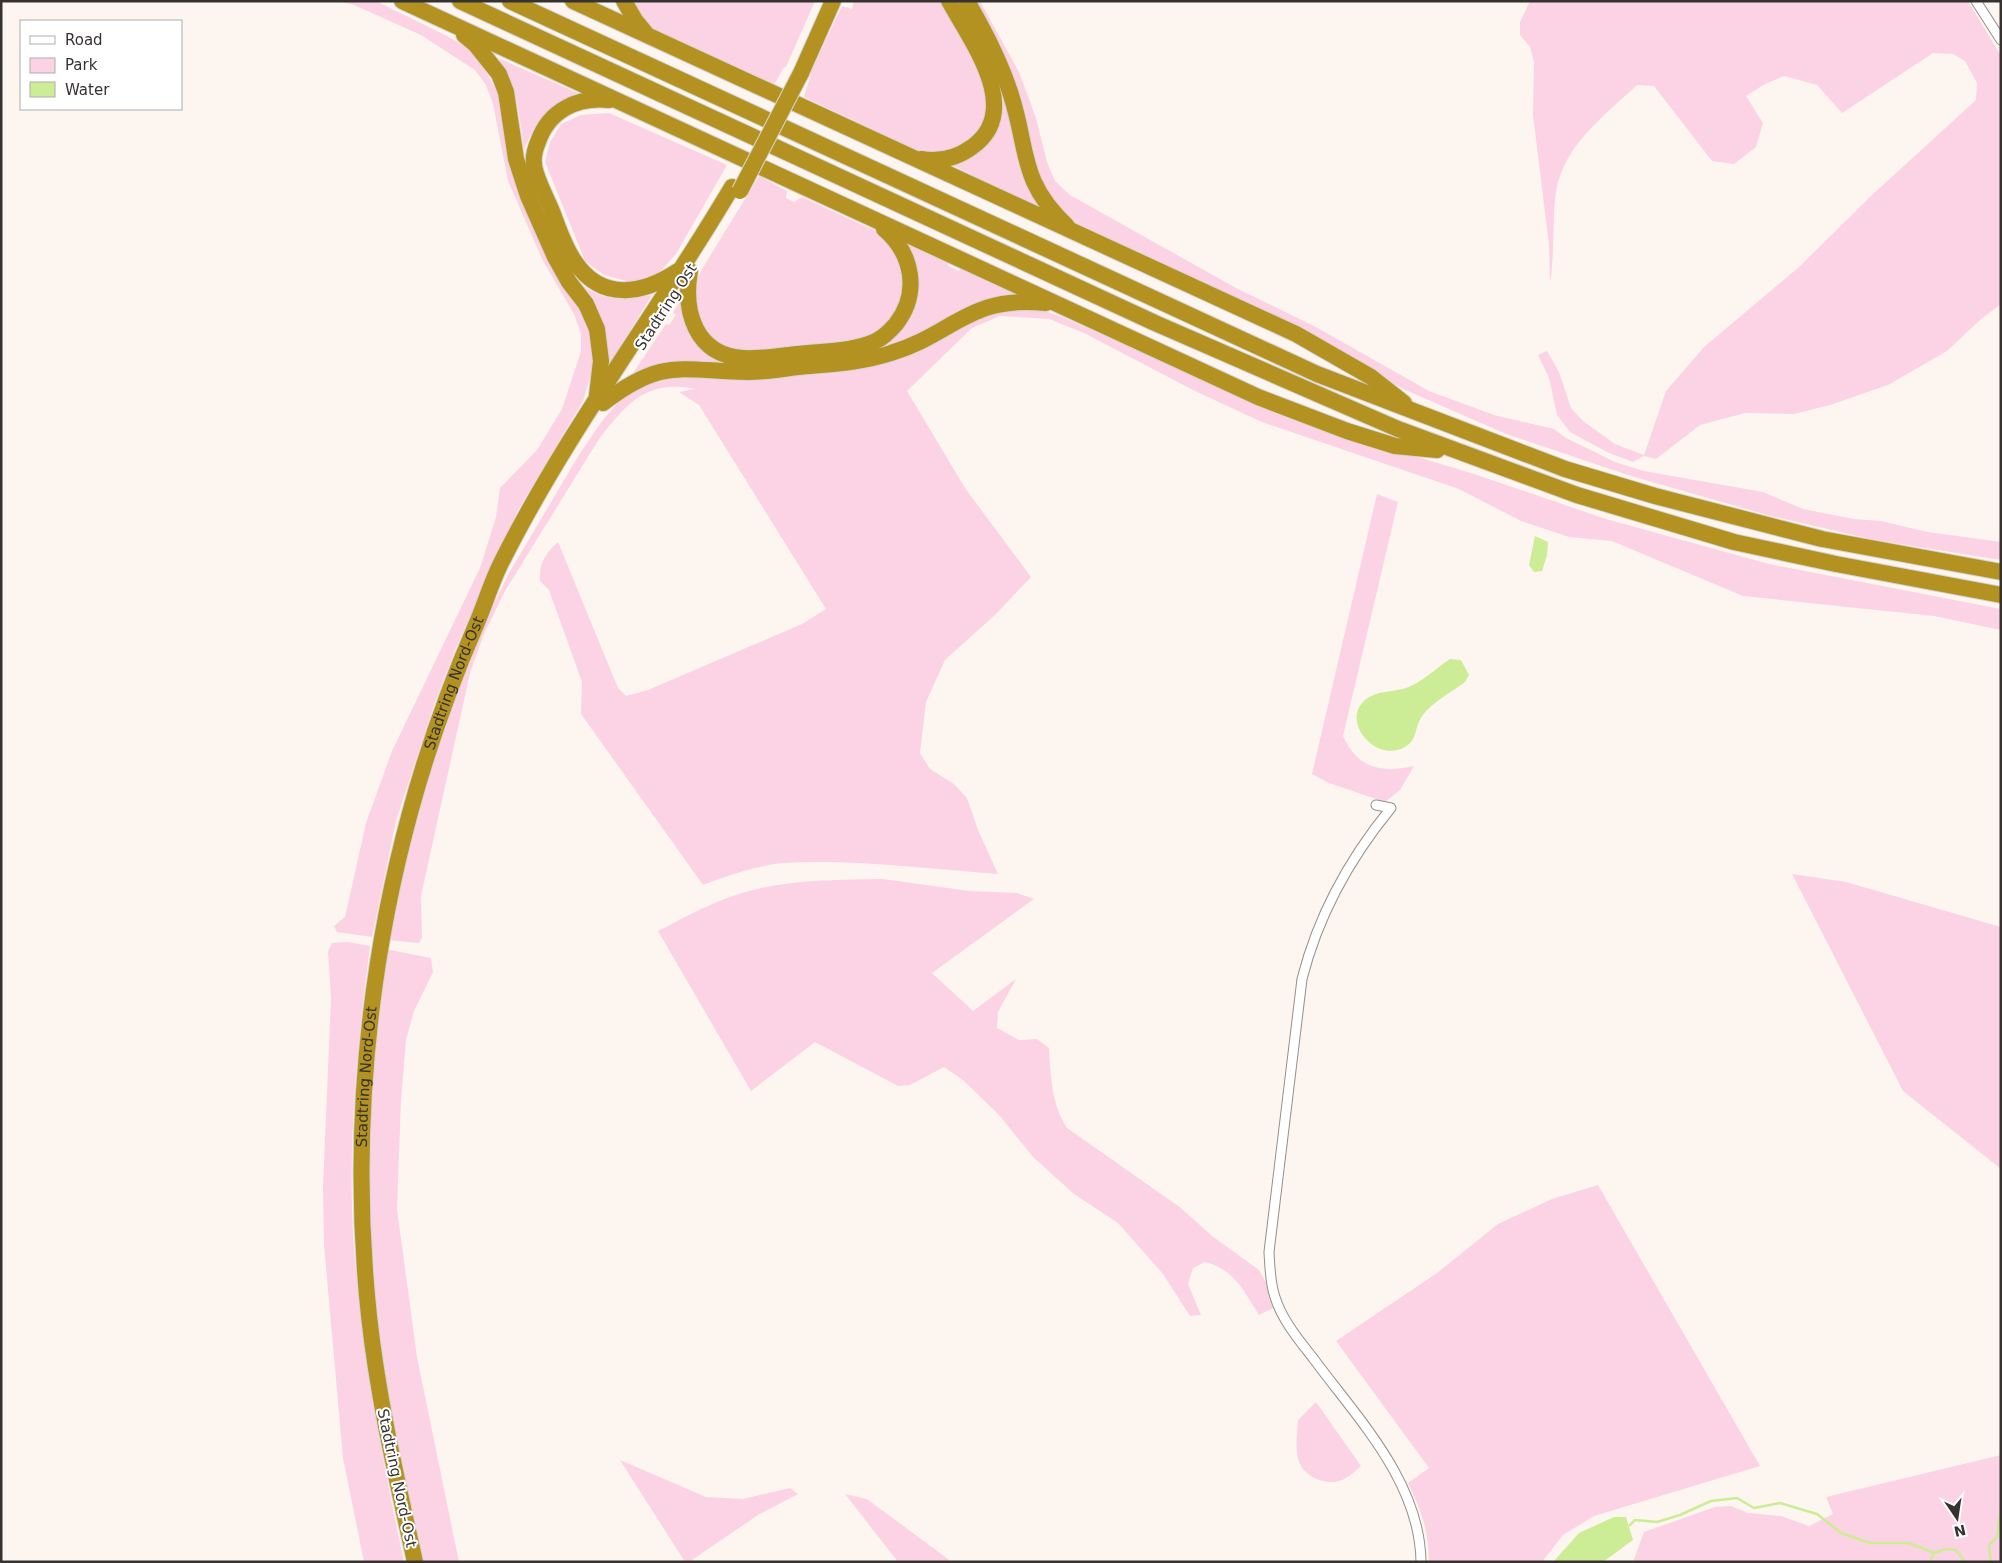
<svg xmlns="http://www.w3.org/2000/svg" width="2002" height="1563" viewBox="0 0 2002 1563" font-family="'DejaVu Sans',sans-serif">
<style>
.green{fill:#fcd3e4}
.water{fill:#ccec95}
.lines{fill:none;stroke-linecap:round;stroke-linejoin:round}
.stream{stroke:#ccec95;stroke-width:2.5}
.street-casing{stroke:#968f8a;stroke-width:11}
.highway-casing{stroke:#d7d6d6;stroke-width:18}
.street{stroke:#fff;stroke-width:9}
.highway{stroke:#b39221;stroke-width:16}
.highway-bridge-casing{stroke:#d7d6d6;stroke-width:18;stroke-linecap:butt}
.highway-bridge{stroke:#b39221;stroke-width:16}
.labels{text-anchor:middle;stroke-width:4;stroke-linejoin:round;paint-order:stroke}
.street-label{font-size:15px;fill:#353230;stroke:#fff}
</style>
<rect width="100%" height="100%" fill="#fdf6f0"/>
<path class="green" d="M337,1h39l73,36 17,10 15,16 18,32 85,218 9,24 2,24 -12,40 -66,111 -61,136 -22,57 -38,116 -24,116 -35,-5 -3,-6 11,-9 21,-94 26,-72 88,-183 16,-51 4,-29 37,-38 25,-41 19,-58v-17l-7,-20 -31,-53 -35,-80 -15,-77 -7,-19 -11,-15 -54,-35 -67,-30z
M627,1h188l-29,66h-2l-10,18 -124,-57z
M854,1h88l40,74 7,31 -14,33 -31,15 -23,-2 -117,-55 6,-20 -1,-1 33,-70 10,3z
M954,1h6l42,79 42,129 -76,-29 3,-6 -19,-9 46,-47z
M971,1h9l39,71 17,46 11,44 8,19 15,14 166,93 78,38 115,65 65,24 60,14 12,9 49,24 29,9 119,21 40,17 51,10 27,2 47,11 73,10v18l-126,-20 -104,-24 -140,-40 -125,-42 -96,-42 -327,-164 -17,-11 -24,-28z
M1530,1h438l33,55v248l-21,16 -33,31 -59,34 -58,20 -36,9 -49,-1 -45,12 -44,34 -12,-3 -11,6 -24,-9 -39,-21 -13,-17 -8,-37 -11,-23 9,-4 12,21 12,36 12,13 32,23 29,11 22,-64 38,-44 95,-80 73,-72 104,-95 1,-17 -12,-22 -12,-7 -20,-1 -91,60 -25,-28 -33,-9 -19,8 -19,12 17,27 -7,24 -22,17 -22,-3 -58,-75 -17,-1c-32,30 -74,61 -81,107 -4,30 -1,60 -6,91l-1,-38 -16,-130 1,-53 -4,-15 -10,-12v-13z
M498,58l80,35c-34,17 -39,22 -54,57 -5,-37 -6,-59 -26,-92z
M609,113l118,52 -51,89 -18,20 -28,8 -26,-7 -19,-14 -40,-99 5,-20 11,-18 20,-9z
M759,176l28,15 -1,7 8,4 8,-5 78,36 19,22 7,37 -22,38 -28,12 -107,11 -19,-2 -27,-20 -11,-32 2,-13 8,-17z
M908,241l41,20 -1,5 11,5 3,-4 64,30 -143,54 -254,28 37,-55 3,1 7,-10 -3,-3 10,-15 27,55 138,1 64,-44 -8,-64z
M581,284c21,18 45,16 71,11l-48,78 -14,-70z
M1040,309l22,8 117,52 166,66 129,39 132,45 163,45 232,45v21l-67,-14 -191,-20 -131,-55 -43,-4 -48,-16 -62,-32 -197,-67 -67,-31 -111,-58 -35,-14 -49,-3 -28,12 -65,63 58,97 66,89 -35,37 -51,46 -19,42 -6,51 10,16 24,15 13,14 11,32 20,44c-71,-5 -142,-15 -214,-11 -25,2 -58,13 -81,22l-122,-171 1,-32 -33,-92 -9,-9c-1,-18 5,-27 18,-39l60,146 8,8 22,-6 154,-66 24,-15 -127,-204 -20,-13 16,-3c-48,-10 -68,14 -96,50l-94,152 -21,43 -14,39 -49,223 1,42 -3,5 -33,-3 41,-169 61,-155 21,-43 70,-118 23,-34 25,-29 45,-17 179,-8 138,-56z
M1377,494l21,8 -55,234c15,33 38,37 71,30l-14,24 -15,12 -56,-19 -17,-9z
M1792,874l54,8 155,45v242l-98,-78z
M883,879l86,12 48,2 17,6 -102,74 41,38 43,-32 -18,33 -1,16 22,12 18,-1 12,9c2,29 2,55 18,80l114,80 31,28 47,34 7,12 7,26 -14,7c-16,-25 -24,-45 -54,-53l-12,6 -5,16 13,31 -11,1 -27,-42 -45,-51 -44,-29 -41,-37 -34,-42 -36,-35 -19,-13 -34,18 -12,1 -83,-44 -64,49 -93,-160c20,-10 39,-21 59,-29 53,-23 110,-22 166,-23z
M348,942l22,4c-13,100 -23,201 -16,302 8,106 28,210 50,314h-40l-21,-104 -19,-213 -1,-59 8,-187 -3,-48 4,-8z
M385,949l46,9 2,14 -19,39 -8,29 -5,60 -4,109 20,148 42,205h-40l-43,-223 -9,-194z
M1598,1185l162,281 -166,50 -31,19 -21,27h-113c-1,-35 -7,-49 -21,-79l21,-15 -93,-127 101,-68 61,-49 54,-25z
M1316,1402l45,64c-5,4 -10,9 -15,12 -13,9 -37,2 -45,-12 -7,-12 -4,-32 -3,-46z
M2001,1455v107h-368l11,-30 71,-25 16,-1 17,7 33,3 28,10 24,-12 -7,-17z
M620,1460l86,37 37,2 47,-11 8,6 -40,21 -69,47h-4z
M845,1494l22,5 85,63h-54z"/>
<path class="water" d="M1535,536l13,6 -1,13 -5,16 -8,1 -5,-7z
M1450,659l11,1 8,15 -4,7c-13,10 -35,21 -44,36 -7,11 -3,21 -16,29 -28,16 -63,-23 -42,-45 14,-14 33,-8 50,-17 12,-6 25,-18 37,-26z
M1614,1517h12l7,23 -30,22h-50l26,-29z"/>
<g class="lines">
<path class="stream" d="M1630,1525l5,-5 22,2 23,-7 31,-14 26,-3 17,10 26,-5 37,11 24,19 29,10h39l25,10
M1930,1562l4,-9 11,-4 11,1 9,12
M1991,1562l-2,-17 8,-8 4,-28"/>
<g class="street-casing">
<path id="street" d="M1976,1l25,39
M1376,805l15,3c-41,50 -73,108 -89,171l-33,273c1,16 1,31 6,45 7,23 24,43 38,61 45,61 107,124 108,204"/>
</g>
<g class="highway-casing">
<g id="highway">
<path d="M402,1l856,396 89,34 48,15 42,4"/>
<path d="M460,1l695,322 243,106 179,66 157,47 102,22 165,31"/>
<path d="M510,1l807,373 248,95 90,27 167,43 179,33"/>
<path d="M573,1l723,333 75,43 33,26"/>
<path d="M624,1l11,19 10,12"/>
<path d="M967,1c17,29 34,62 44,94 18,56 8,86 56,131"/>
<path d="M464,35l11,9 24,30 7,18 10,67 12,37 27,61 14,25 17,22 11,25 4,32 -4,34"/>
<path d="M801,73l32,-72"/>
<path d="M609,100c-32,-3 -60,10 -71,42 -3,7 -5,15 -4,22 1,14 14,36 19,50 6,16 12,34 22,48 27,40 68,32 103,9"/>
<path d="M921,159c18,3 36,-1 51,-12 52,-36 -1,-106 -23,-146"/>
<path d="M690,271c-7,40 5,84 53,87 18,1 36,-2 54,-4 25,-3 55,-2 79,-13 8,-4 14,-10 20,-17 24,-31 17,-70 -12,-95"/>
<path d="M603,403c61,-46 76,-32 146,-31 16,0 33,-3 49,-5 31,-3 63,-4 93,-14 63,-19 78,-58 155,-50"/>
<path id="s1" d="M415,1562c-18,-82 -37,-163 -46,-246 -25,-236 13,-474 107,-691 9,-21 15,-42 25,-62 66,-132 156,-249 231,-376"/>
</g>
</g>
<use href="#street" class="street"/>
<use href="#highway" class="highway"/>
<g class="highway-bridge-casing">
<path id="highway-bridge" d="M740,191l61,-118"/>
</g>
<use href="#highway-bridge" class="highway-bridge"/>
</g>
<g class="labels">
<g class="street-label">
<text transform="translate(666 307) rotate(-57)" y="5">Stadtring Ost</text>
<text dy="5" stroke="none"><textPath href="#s1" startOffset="895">Stadtring Nord-Ost</textPath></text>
<text dy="5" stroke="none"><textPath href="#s1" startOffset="490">Stadtring Nord-Ost</textPath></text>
<text transform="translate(397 1478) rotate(78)" y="5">Stadtring Nord-Ost</text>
</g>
</g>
<rect width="2002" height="1563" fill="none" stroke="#353230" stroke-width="5"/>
<rect x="20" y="20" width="162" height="90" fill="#ffffff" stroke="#aeadac"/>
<rect x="30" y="36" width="25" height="8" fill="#ffffff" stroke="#aeadac"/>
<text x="65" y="45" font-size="15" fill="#353230">Road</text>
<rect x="30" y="58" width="25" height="15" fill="#fcd3e4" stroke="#aeadac"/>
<text x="65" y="70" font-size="15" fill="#353230">Park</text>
<rect x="30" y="82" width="25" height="15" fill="#ccec95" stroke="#aeadac"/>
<text x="65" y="95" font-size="15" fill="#353230">Water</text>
<g transform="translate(1957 1518) rotate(167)" stroke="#ffffff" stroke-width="4" paint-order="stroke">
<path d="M0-4L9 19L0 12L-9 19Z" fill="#353230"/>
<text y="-8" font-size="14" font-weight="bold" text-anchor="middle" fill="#353230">N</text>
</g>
</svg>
